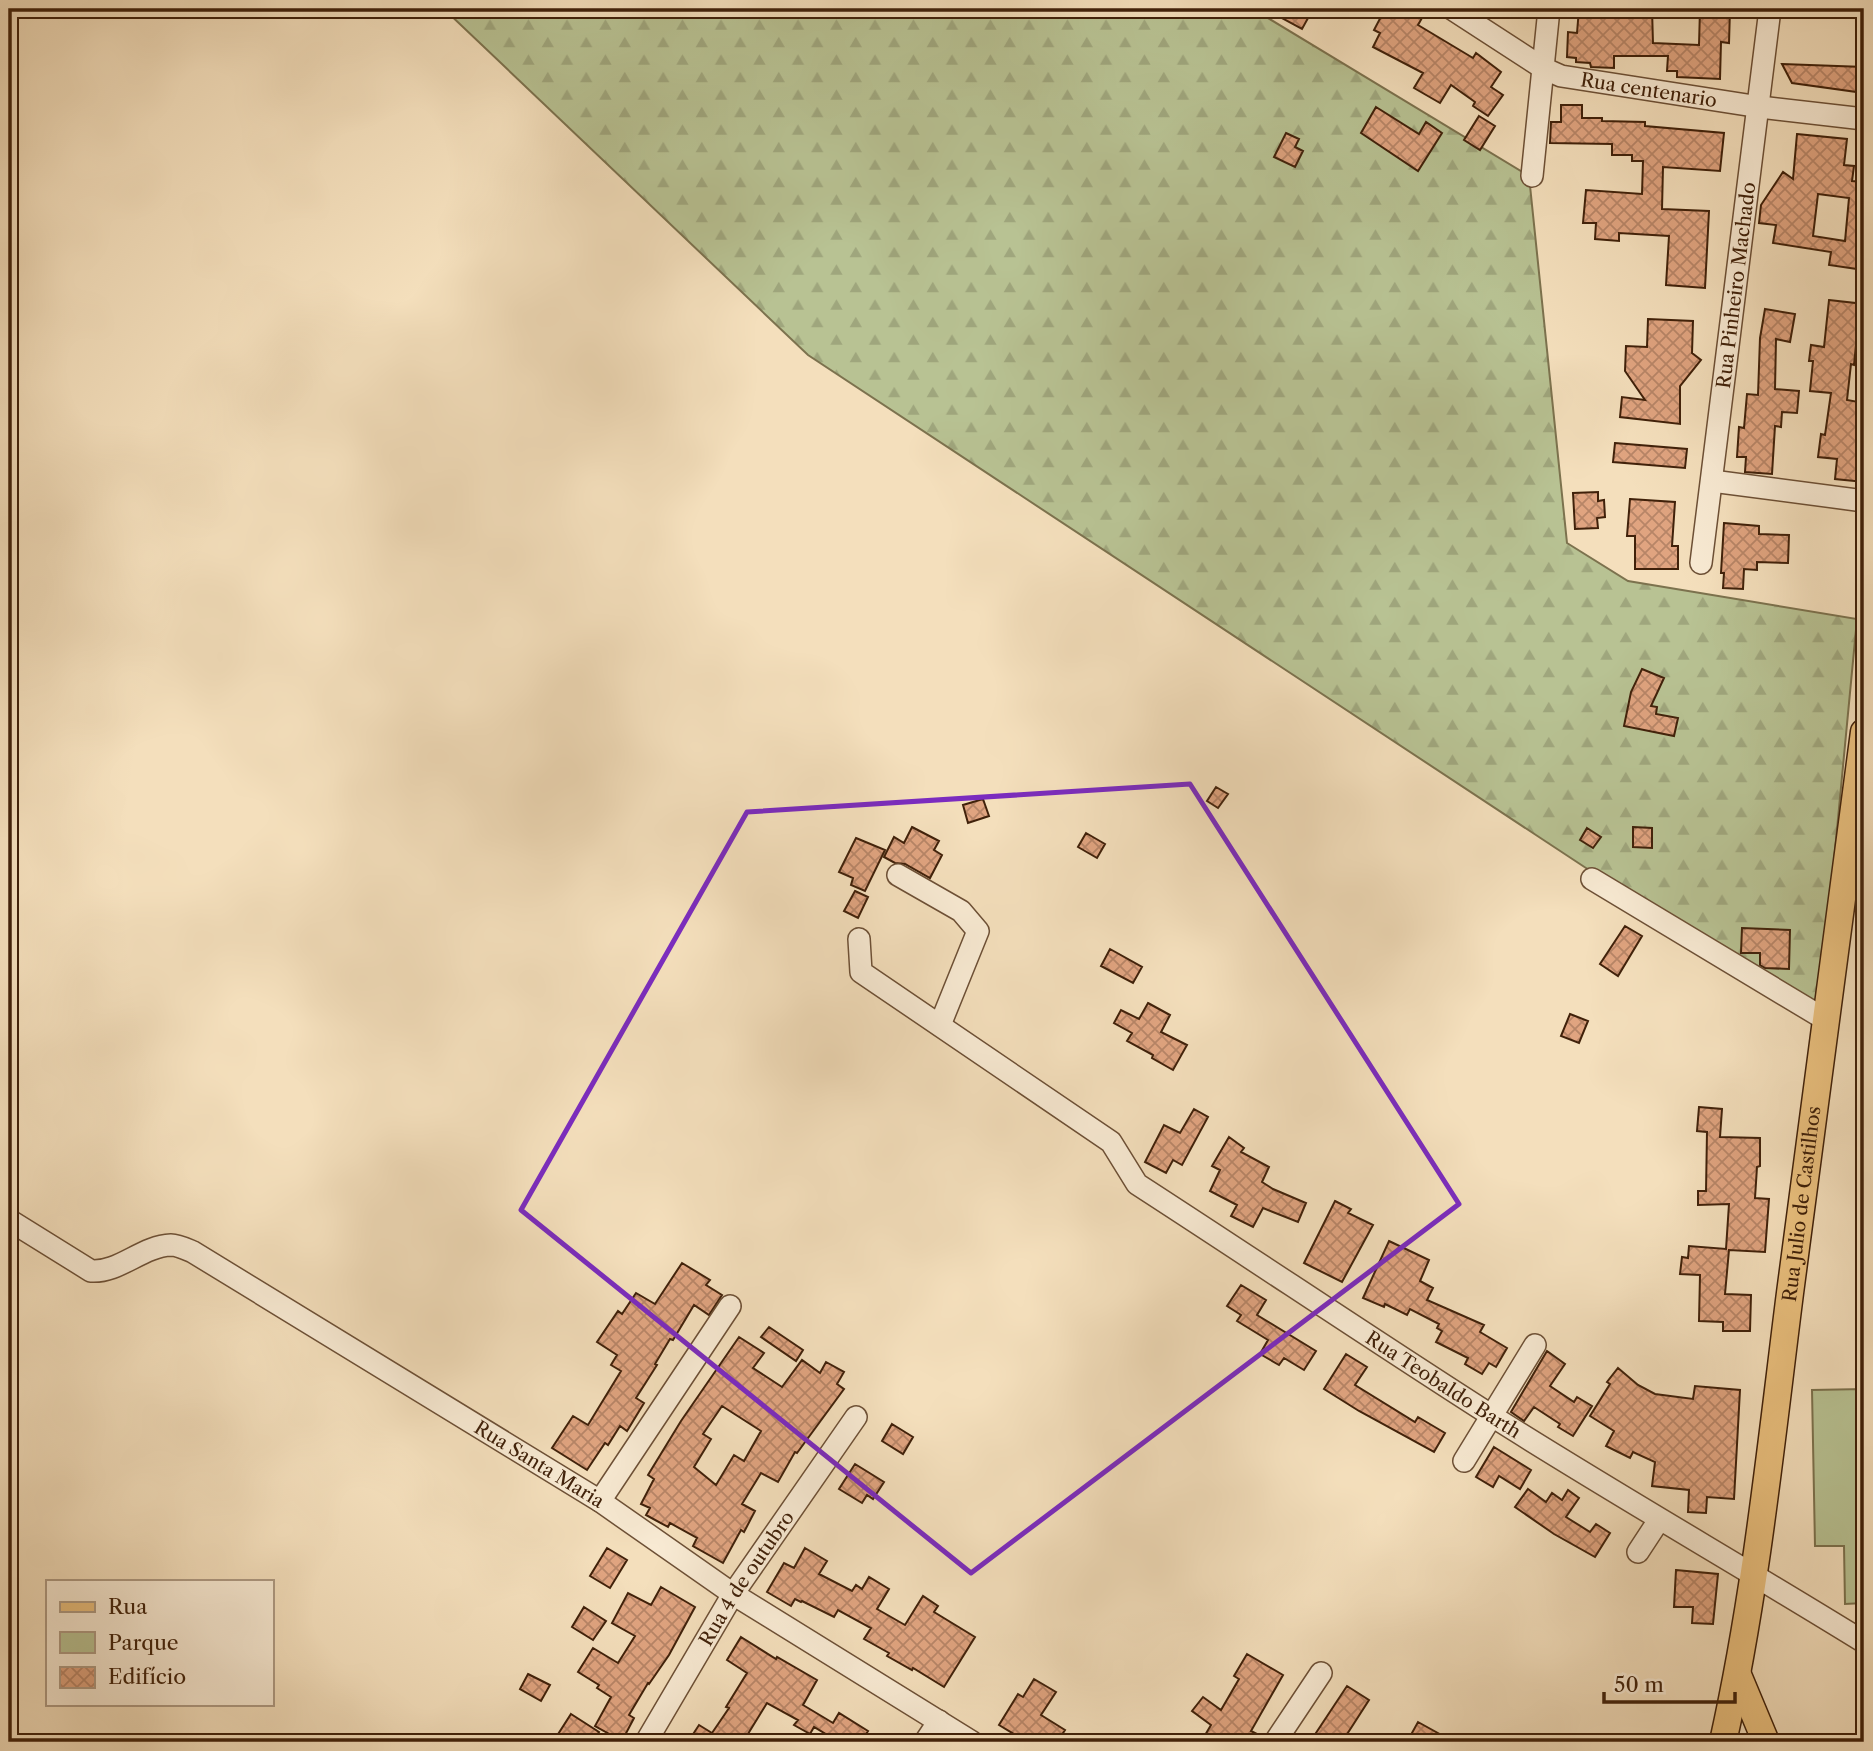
<svg xmlns="http://www.w3.org/2000/svg" width="1873" height="1751" viewBox="0 0 1873 1751" font-family="'Libre Caslon Text',serif">
<style>
.green{fill:#b8c293;stroke:#7c724e;stroke-width:2}
.forest{fill:url(#forest-firs);stroke:#7c724e;stroke-width:2}
.building{fill:url(#building-cross-hatch);stroke:#40210a;stroke-width:2;fill-rule:evenodd}
.lines{fill:none;stroke-linecap:round;stroke-linejoin:round}
.minor-casing{stroke:#6d5036;stroke-width:24}
.major-casing{stroke:#40210a;stroke-width:29}
.minor{stroke:#f8ead3;stroke-width:21}
.major{stroke:#eac07e;stroke-width:26}
.marked{fill:none;stroke:#7b2cbf;stroke-width:5;stroke-linejoin:round}
.labels{text-anchor:middle;stroke-width:5;stroke-linejoin:round;paint-order:stroke}
.street-label{font-size:19px;fill:#40210a;stroke:#f8ead3}
</style>
<defs>
<pattern id="forest-firs" width="22" height="20" patternUnits="userSpaceOnUse" patternTransform="scale(1.75)"><rect width="22" height="20" fill="#b8c293"/><path d="M5 1l3.5 6h-7zM16 11l3.5 6h-7z" fill="#9fa67d"/></pattern>
<pattern id="building-cross-hatch" width="8" height="8" patternUnits="userSpaceOnUse" patternTransform="scale(1.75)"><rect width="8" height="8" fill="#e0a480"/><path d="M0 0l8 8M0 8l8-8" fill="none" stroke="#b78567"/></pattern>
</defs>
<rect width="100%" height="100%" fill="#f4dfbc"/>
<filter id="stains"><feTurbulence type="fractalNoise" baseFrequency=".00286" numOctaves="4"/><feColorMatrix values="0 0 0 0 .2 0 0 0 0 .09 0 0 0 0 .02 0 0 0 .5 -.17"/></filter>
<radialGradient id="worn" r=".72"><stop offset=".6" stop-color="#630" stop-opacity="0"/><stop offset="1" stop-color="#630" stop-opacity=".3"/></radialGradient>
<path class="green" d="M1864,1389v214l-19,1 -1,-58h-29l-3,-156z"/>
<path class="forest" d="M444,9h809l276,167 38,367 61,38 229,38 -37,389 -231,-138 -781,-515z"/>
<path class="building" d="M1265,9h48l-11,20z
M1385,9h21l16,9 -4,7 55,33 3,-5 25,19 -10,15 12,8 -15,21 -15,-10 2,-4 -24,-17 -11,18 -26,-15 9,-15 -50,-26 7,-14 -6,-3z
M1579,9h73l1,34 46,2 1,-36h30l-1,34 -8,-1 -1,37 -43,-2v-6h-10l1,-15h-54v12l-23,-1 -1,-4 -14,-1v-4l-9,-1 1,-25 9,1z
M1782,64l82,3v26l-72,-10z
M1561,105h21v13h20v3l43,1v4l79,7 -4,38 -57,-4 -1,42 47,2 -4,77 -39,-3 3,-49 -50,-3v8l-24,-2 1,-16h-13l3,-33 56,4 1,-33h-11v-6h-20v-11l-62,-1 1,-21h10z
M1376,107l43,27 7,-12 16,11 -24,38 -57,-38z
M1479,116l16,10 -15,24 -16,-10z
M1286,133l13,6 -4,8 8,4 -8,16 -21,-10z
M1797,134l50,5 -3,26 10,1 -2,15 12,1v88l-35,-5 2,-13 -58,-9 3,-18 -17,-2 2,-18 22,-33 10,7zM1818,194l31,4 -4,43 -32,-5z
M1829,300l35,4v30h-2l-1,12 -5,-1 -2,20 -3,-1 -4,36 17,3 -2,35h2v44l-29,-3 2,-20 -19,-2 3,-23 4,1 6,-42 -21,-2 3,-30h-4l2,-16 13,2z
M1765,309l30,5 -5,28 -14,-3 -1,50 24,2 -2,22 -15,-1 -1,15 -6,-1 -3,48 -27,-2 1,-15h-9l2,-30 5,1 3,-34 11,1 2,-57z
M1648,319l45,2 -1,32 9,7 -21,26v38l-60,-7 2,-20 23,3 -20,-29 1,-25 21,1z
M1615,443l72,6 -2,19 -72,-6z
M1598,492v9l6,-1 1,17 -8,1 1,10 -23,1 -2,-36z
M1630,499l45,3 -3,44h6v23h-43v-33h-8z
M1724,523l35,3v8l30,1 -1,28 -31,-1v8l-13,-1 -1,20 -20,-1 1,-15h-3z
M1642,669l22,9 -13,28 6,1 -1,7 22,4 -4,18 -50,-10 7,-34z
M1216,787l12,7 -10,14 -11,-7z
M983,799l6,17 -21,7 -5,-18z
M912,827l27,14 -5,9 8,5 -12,23 -25,-14 -10,-1 -11,-6 10,-20 10,6z
M1633,827l19,1v20l-19,-1z
M1587,828l14,9 -8,11 -13,-8z
M1086,833l19,11 -8,14 -19,-11z
M856,838l29,12 -20,41 -14,-6 2,-7 -14,-6z
M855,891l13,6 -10,21 -14,-7z
M1625,926l17,10 -24,40 -18,-12z
M1742,928l48,2 -1,39 -24,-1 -5,-3v-12h-19z
M1110,949l32,18 -9,16 -32,-17z
M1148,1003l22,12 -9,17 26,13 -14,25 -21,-12 1,-3 -26,-14 5,-8 -18,-10 7,-13 18,9z
M1570,1014l18,7 -9,22 -18,-7z
M1699,1107l23,2 -2,28 40,1v28l-3,1 -2,31 14,1 -4,53 -36,-2 -4,44 26,1 -1,36h-27v-9l-24,-1 1,-46 -20,-1 2,-17 6,1 1,-12 37,3 3,-45 -31,1v-14h8l1,-59 -10,-1z
M1194,1109l14,8 -26,48 -9,-5 -7,13 -21,-11 19,-37 16,8z
M1229,1137l15,11 -3,4 28,15 -7,15 11,7 33,14 -8,19 -35,-14 -10,19 -22,-11 6,-11 -27,-14 10,-21 -8,-4z
M1335,1201l16,8 -3,4 25,12 -31,57 -38,-19z
M1389,1241l40,19 -9,21 13,7 -6,12 57,25 -4,7 27,16 -11,19 -7,-4 -7,11 -17,-10 3,-6 -32,-16 6,-11 -5,-3 2,-4 -29,-15 -3,6 -22,-11 -1,3 -21,-9z
M682,1263l28,17 -4,5 16,10 -13,20 -15,-10 -21,35 -3,-1 -15,25 2,1 -21,33 8,5 -17,28 -7,-5 -12,19 -3,-2 -18,27 -35,-22 21,-32 15,9 33,-54 -10,-6 6,-10 -20,-13 21,-31 4,3 14,-21 19,11z
M1241,1285l25,15 -9,15 59,36 -12,19 -20,-12 -5,7 -19,-11 8,-14 -31,-19 4,-6 -14,-9z
M769,1327l34,23 -7,11 -35,-24z
M739,1337l25,16 -11,15 29,19 20,-27 18,13 6,-11 18,10 -7,12 7,5 -47,64 -2,-1 -17,30 -17,-9 -19,31 13,7 -11,21 -3,-2 -18,33 -30,-17 4,-8 -27,-15 -2,4 -22,-12 4,-7 -9,-4 13,-25 -6,-4 33,-54zM722,1406l39,25 -17,30 -10,-6 -18,30 -22,-18 17,-28 -8,-5z
M1547,1351l18,13 -15,22 24,16 3,-5 15,9 -19,30 -15,-9 2,-3 -26,-17 -10,14 -13,-9z
M1346,1354l21,13 -12,18 60,37 3,-5 27,16 -11,19 -75,-41 -35,-22z
M1618,1368l20,17 17,9 38,5 2,-13 45,4 -6,109 -27,-2 -1,16 -18,-1 1,-22 -37,-4 3,-24 -22,-10 -3,6 -24,-12 8,-15 -24,-15 20,-32 -3,-2z
M892,1424l21,13 -10,17 -21,-13z
M1494,1447l37,23 -11,19 -21,-13 -6,11 -17,-10z
M855,1464l29,18 -11,17 -6,-4 -5,8 -23,-14z
M1528,1489l18,13 6,-9 10,7 6,-10 11,8 -13,19 24,15 6,-8 14,9 -15,24 -41,-23 -39,-27z
M607,1548l20,12 -17,28 -20,-12z
M805,1548l22,13 -8,13 33,17 4,-6 6,4 7,-12 20,12 -12,20 28,16 18,-29 15,10 -4,6 41,25 -31,50 -31,-19 -1,2 -25,-14 2,-3 -25,-14 7,-11 -33,-18 -4,7 -32,-16 -1,1 -6,-3 -4,7 -24,-14 17,-29 10,5z
M1676,1570l42,4 -5,50 -21,-1 1,-16h-19z
M661,1587l34,20 -26,48 -20,29 -1,-1 -19,32 5,3 -12,23 -27,-15 16,-29 -14,-9 2,-3 -21,-13 15,-24 25,15 17,-27 -23,-13 16,-30 23,12z
M584,1607l22,14 -13,19 -21,-13z
M741,1637l35,22 1,-2 40,23 -14,25 30,18 6,-10 29,18 -7,11h-22l-25,-15 -4,7 -16,-9 4,-5 -31,-17 -24,39h-55l11,-17 13,8 17,-25 -3,-1 21,-34 -20,-13z
M1247,1654l36,21 -32,56 12,6 -1,5h-61l10,-17 -19,-14 11,-14 18,13 18,-31 -5,-3z
M528,1674l22,11 -9,16 -21,-12z
M1034,1679l22,13 -15,23 24,15 -8,12h-30l-28,-17 19,-31 5,3z
M1347,1686l22,14 -27,42h-32z
M571,1714l28,18 -6,10h-40z
M1418,1722l36,20h-47z"/>
<g class="lines">
<g class="minor-casing">
<g id="minor">
<path id="s1" d="M1452,9l91,59 18,8 199,31 104,12"/>
<path d="M1532,176l17,-167"/>
<path d="M1712,481l152,20"/>
<path id="s2" d="M1701,563l69,-554"/>
<path d="M898,875l63,36 17,20 -38,94"/>
<path d="M1592,879l231,139"/>
<path id="s3" d="M859,939l2,33 250,170 26,42c119,77 236,156 355,232 123,78 249,150 372,226"/>
<path id="s4" d="M9,1220l82,51c28,2 51,-25 80,-26 7,0 15,4 22,7l407,249 133,93 239,148"/>
<path d="M1464,1461l71,-116"/>
<path d="M600,1501l130,-195"/>
<path d="M1638,1552l21,-32"/>
<path id="s5" d="M646,1742l87,-148 123,-177"/>
<path d="M925,1742l14,-21"/>
<path d="M1275,1742l46,-69"/>
</g>
</g>
<g class="major-casing">
<g id="major">
<path d="M1738,1675l28,67"/>
<path id="s6" d="M1723,1742c33,-148 48,-299 67,-449 23,-187 48,-374 74,-561"/>
</g>
</g>
<use href="#minor" class="minor"/>
<use href="#major" class="major"/>
</g>
<path class="marked" d="M1190,784l269,420 -488,369 -450,-363 226,-398z"/>
<g class="labels">
<g class="street-label">
<text dy="7" stroke="none"><textPath href="#s1" startOffset="217">Rua centenario</textPath></text>
<text dy="7" stroke="none"><textPath href="#s2" startOffset="280">Rua Pinheiro Machado</textPath></text>
<text dy="7" stroke="none"><textPath href="#s6" startOffset="544">Rua Julio de Castilhos</textPath></text>
<text dy="7" stroke="none"><textPath href="#s3" startOffset="751">Rua Teobaldo Barth</textPath></text>
<text dy="7" stroke="none"><textPath href="#s4" startOffset="611">Rua Santa Maria</textPath></text>
<text dy="7" stroke="none"><textPath href="#s5" startOffset="192">Rua 4 de outubro</textPath></text>
</g>
</g>
<rect width="1873" height="1751" fill="none" stroke="#f4dfbc" stroke-width="35"/>
<rect x="10" y="10" width="1852" height="1730" fill="none" stroke="#40210a" stroke-width="3.5"/>
<rect x="18" y="18" width="1838" height="1716" fill="none" stroke="#40210a" stroke-width="2"/>
<rect x="46" y="1580" width="228" height="126" fill="#f8ead3" stroke="#ae9a83" stroke-width="2"/>
<rect x="60" y="1602" width="35" height="10" fill="#eac07e" stroke="#ae9a83" stroke-width="2"/>
<text x="108" y="1614" font-size="21" fill="#40210a">Rua</text>
<rect x="60" y="1632" width="35" height="21" fill="#b8c293" stroke="#ae9a83" stroke-width="2"/>
<text x="108" y="1650" font-size="21" fill="#40210a">Parque</text>
<rect x="60" y="1667" width="35" height="21" fill="url(#building-cross-hatch)" stroke="#ae9a83" stroke-width="2"/>
<text x="108" y="1684" font-size="21" fill="#40210a">Edifício</text>
<path d="M1604 1692v10h131v-10" fill="none" stroke="#40210a" stroke-width="3.5"/>
<text x="1614" y="1692" font-size="21" fill="#40210a" stroke="#f8ead3" stroke-width="5" paint-order="stroke">50 m</text>
<rect width="100%" height="100%" filter="url(#stains)"/>
<rect width="100%" height="100%" fill="url(#worn)"/>
</svg>
